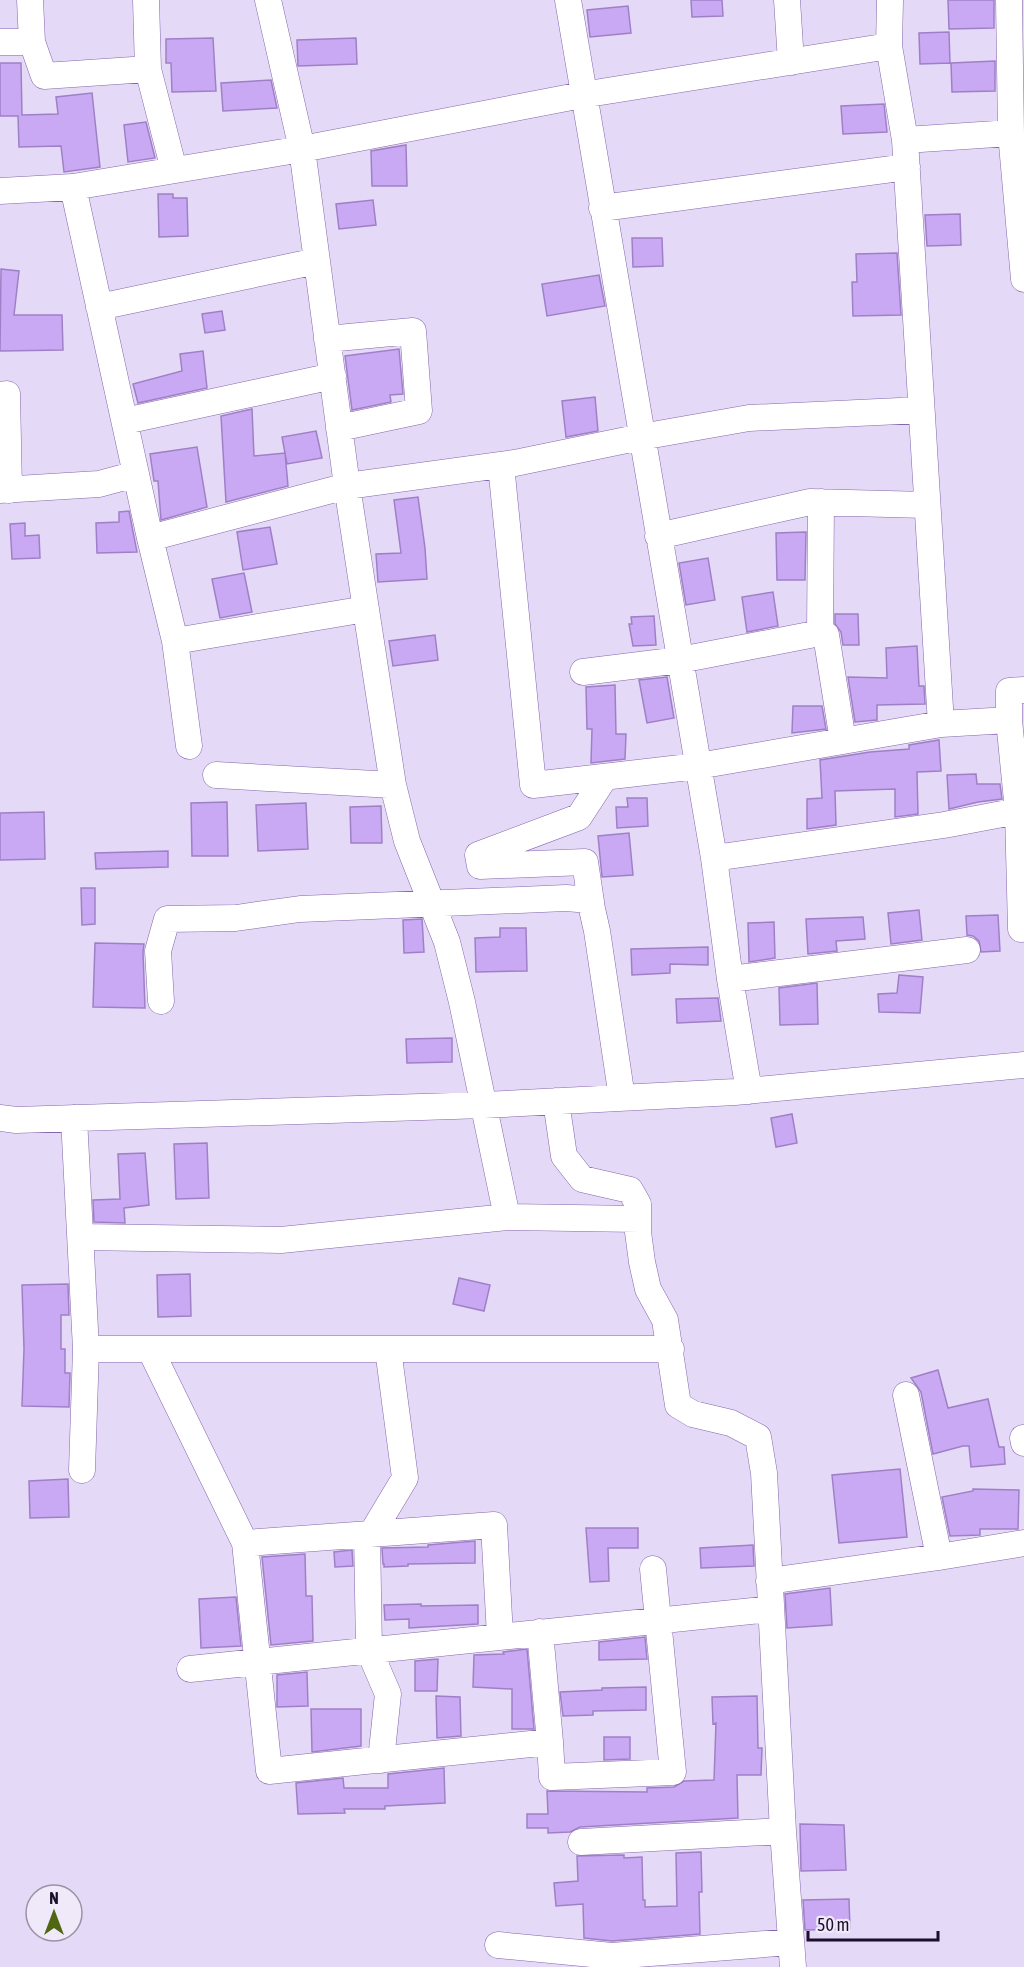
<svg xmlns="http://www.w3.org/2000/svg" width="1024" height="1967" viewBox="0 0 1024 1967" font-family="'Asap Condensed',sans-serif">
<style>
.building{fill:#c9a9f3;stroke:#9f80c6;stroke-width:1.5}
.lines{fill:none;stroke-linecap:round;stroke-linejoin:round}
.minor-casing{stroke:#8566ab;stroke-width:27}
.minor{stroke:#fff;stroke-width:26}
</style>
<rect width="100%" height="100%" fill="#e5d9f8"/>
<path class="building" d="M691,0h31l1,16 -31,1z
M948,0h46v28l-45,1z
M628,6l3,27 -41,4 -3,-27z
M949,32l1,31 -30,1 -1,-31z
M213,38l3,53 -44,1 -1,-29h-5v-24z
M356,38l1,26 -59,2 -1,-26z
M995,61v30l-43,1 -1,-29z
M0,63h21l1,52 36,-1 -2,-17 36,-4 8,74 -36,5 -3,-26 -42,1 -1,-31h-18z
M271,80l6,28 -54,3 -2,-28z
M884,104l3,28 -44,2 -2,-28z
M146,122l9,36 -27,4 -4,-37z
M406,145l1,41h-35l-1,-35z
M158,194h15v4h14l1,38 -29,1z
M373,200l3,25 -37,4 -3,-25z
M960,214l1,31 -34,1 -2,-31z
M632,238h30l1,28 -30,1z
M897,253l4,62 -48,1 -1,-34h5l-1,-28z
M1,269l18,2 -5,44h48l1,35 -63,1z
M599,275l6,31 -58,10 -5,-32z
M222,311l3,19 -20,3 -3,-19z
M399,349l4,45 -13,1 1,7 -39,8 -7,-54z
M203,351l4,37 -69,15 -5,-19 49,-13 -2,-17z
M595,397l3,34 -32,6 -4,-36z
M252,409l2,47 31,-3 3,33 -62,16 -5,-86z
M316,431l6,27 -35,6 -5,-27z
M197,447l10,60 -46,13 -3,-39h-4l-4,-27z
M418,497l7,51 2,31 -49,3 -2,-28 25,-1 -7,-53z
M129,511l8,41 -40,1 -1,-30 23,-1v-10z
M25,523v13l14,-1 1,23 -28,1 -2,-35z
M270,527l7,37 -34,6 -6,-38z
M806,532l-1,48h-28l-1,-47z
M708,558l7,42 -29,5 -7,-42z
M244,573l8,39 -32,6 -8,-39z
M773,592l5,34 -31,6 -5,-35z
M835,614h23l1,31h-16l-2,-13 -6,-8z
M654,616l2,29 -23,1 -4,-22h3l-1,-7z
M435,635l3,25 -45,6 -4,-25z
M917,646l2,40h5l1,18 -48,1v15l-22,2 -7,-45 39,1 -1,-30z
M667,677l7,41 -27,5 -8,-43z
M615,685l1,49h10l-1,25 -34,4 1,-34h-5l-1,-42z
M793,706h29l4,23 -34,4z
M939,740l2,31 -24,1 1,42 -23,3v-28l-60,2 1,34 -29,4v-30l15,-1 -2,-38 50,-8 39,-3v-4z
M976,774l1,10h23l2,15 -24,3 -29,7 -2,-34z
M627,798h20l1,28 -31,2 -1,-21h12z
M227,802l1,54h-36l-1,-53z
M306,803l2,46 -50,2 -2,-46z
M381,806l1,37h-31l-1,-36z
M44,812l1,47 -45,1v-47z
M629,833l4,42 -31,2 -4,-41z
M168,851v16l-72,2 -1,-16z
M81,888h14v36l-13,1z
M919,910l3,30 -31,4 -3,-31z
M998,915l2,36 -19,1 -2,-11 -6,-5 -6,-1 -1,-19z
M863,917l2,22 -29,2 1,10 -29,3 -2,-35z
M422,919l2,33 -20,1 -1,-33z
M774,922l1,36 -26,4 -1,-39z
M500,928h26l1,43 -51,1 -1,-34 25,-1z
M95,943l49,1 -1,8 2,56 -52,-1z
M708,947v18l-38,-1v9l-38,2 -1,-26z
M899,975l24,2 -3,36 -41,-1 -1,-18 19,-1z
M817,983l1,41 -38,1 -1,-37z
M718,998l3,23 -44,2 -1,-24z
M452,1038v24l-45,1 -1,-24z
M792,1114l5,29 -21,4 -5,-29z
M207,1143l2,55 -33,1 -2,-55z
M145,1153l4,52 -25,3 1,15 -31,-1 -1,-22 27,-1 -2,-45z
M190,1274l1,42 -33,1 -1,-42z
M459,1278l31,7 -6,26 -31,-7z
M68,1284l1,31h-8v34h4v24h5l-1,34 -47,-1 2,-57 -2,-64z
M938,1370l10,38 40,-9 11,48h5l1,17 -34,3 -2,-21h-6l-30,8 -12,-62 -10,-14z
M900,1469l7,68 -68,6 -7,-68z
M68,1479l1,38 -39,1 -1,-37z
M973,1489l46,1 -1,39h-38v6l-30,1 -8,-39 31,-6z
M586,1528h52v20h-30l1,33 -19,1z
M475,1541v22l-67,1v2l-24,1v-3h-1l-1,-16 46,-1v-2z
M753,1545l1,21 -53,2 -1,-20z
M352,1550l1,16 -18,1 -1,-15z
M305,1554l1,42h6l1,45 -42,4 -9,-88z
M830,1588l2,37 -45,3 -2,-34z
M236,1597l5,49 -40,2 -2,-49z
M421,1604v2l57,-1v19l-69,4v-9l-24,1 -1,-15z
M645,1637l2,22 -48,1v-18z
M527,1649l7,80h-22v-40l-39,-2 1,-32 30,-1 -1,-2z
M438,1659l-1,32h-22v-30z
M307,1672l1,34 -31,1v-32z
M646,1687v23l-53,1v4l-30,1 -3,-24 42,-2v-2z
M436,1696l24,1 1,39 -24,2z
M757,1696l1,52h4l-1,27h-24l1,43 -158,9 -10,5 -22,1v-5h-21v-14h21l-1,-23 100,1v-4l27,-1 10,-6 30,-1 2,-57 -3,1 -1,-27z
M311,1709h50v37l-49,6z
M604,1737h26v22l-26,1z
M444,1768l1,35 -60,3v3h-41l1,4 -47,1 -2,-31 47,-5 1,10h44v-14z
M800,1824l44,1 2,45 -45,1z
M701,1852l1,40h-3l1,42 -88,7 -28,-3 -1,-34 -27,2 -2,-23 24,-2 -1,-25 47,-1v3l18,-1 1,43h2v7l32,-1 -1,-53z
M849,1899l1,30 -45,1 -2,-30z"/>
<g class="lines">
<g class="minor-casing">
<path id="minor" d="M30,0l2,42 12,34 104,-7
M146,0l2,69 26,101
M268,0l34,149 45,337 46,299 14,56 40,101 15,60 45,215
M568,0l146,858 16,121 19,112
M787,0l4,62
M890,0l-1,46 16,94 36,584
M0,42h32
M1011,133l13,146
M905,140l106,-7 -2,-133
M73,187l77,351 25,103 191,-32
M0,191l73,-4 229,-38 280,-54 307,-49
M602,208l305,-41
M99,307l218,-46
M327,339l86,-8 6,80 -80,17
M0,395l7,-1 2,96
M125,421l208,-45
M501,465l32,320 165,-19 243,-42 68,-4v-29l15,-1
M0,490l99,-6 37,-10
M821,502l-1,131 6,2 17,106
M658,536l152,-34 117,3
M150,538l197,-52 168,-23 126,-26 108,-19 172,-8
M175,641l14,105
M583,672l97,-12 140,-27
M1009,720l9,91 6,-1
M216,775l177,10
M714,858l230,-33 74,-14 3,118 3,-1
M591,902l-6,-40 -105,4 -2,-11 101,-38 26,-40
M730,979l237,-29
M161,1001l-3,-50 9,-32 69,-1 64,-9 266,-11 24,2 7,31 25,167
M556,1101l8,55 18,23 48,11 8,14v28l4,30 6,27 17,31 13,85 15,9 38,9 27,14 6,36 19,358 10,136
M0,1118l16,2 468,-15 251,-13 289,-27
M74,1118l12,231 -4,121
M81,1237l200,3 226,-23 131,2
M86,1349h585
M150,1349l95,194
M906,1395l33,162
M1023,1438l1,5
M372,1533l33,-55 -17,-129
M367,1534l2,116 19,44 -7,66
M769,1581l170,-24 85,-14
M540,1632l10,110
M500,1636l-6,-111 -249,18 24,228 281,-29 2,35 121,-5 -20,-203
M190,1669l581,-60
M581,1842l202,-11
M498,1945l114,11 179,-14"/>
</g>
<use href="#minor" class="minor"/>
</g>
<g transform="translate(54 1913)"><circle r="28" fill="#f0e9f9" stroke="#9b92a6" stroke-width="1.5"/>
<path d="M0-4.5L10 22L0 15L-10 22Z" fill="#506613"/>
<text y="-9" font-size="16" font-weight="bold" text-anchor="middle" fill="#1c0f2a">N</text>
</g>
<path d="M808 1931v9h130v-9" fill="none" stroke="#1c0f2a" stroke-width="3"/>
<text x="817" y="1931" font-size="18" fill="#1c0f2a" stroke="#f0e9f9" stroke-width="4.5" paint-order="stroke">50 m</text>
</svg>
